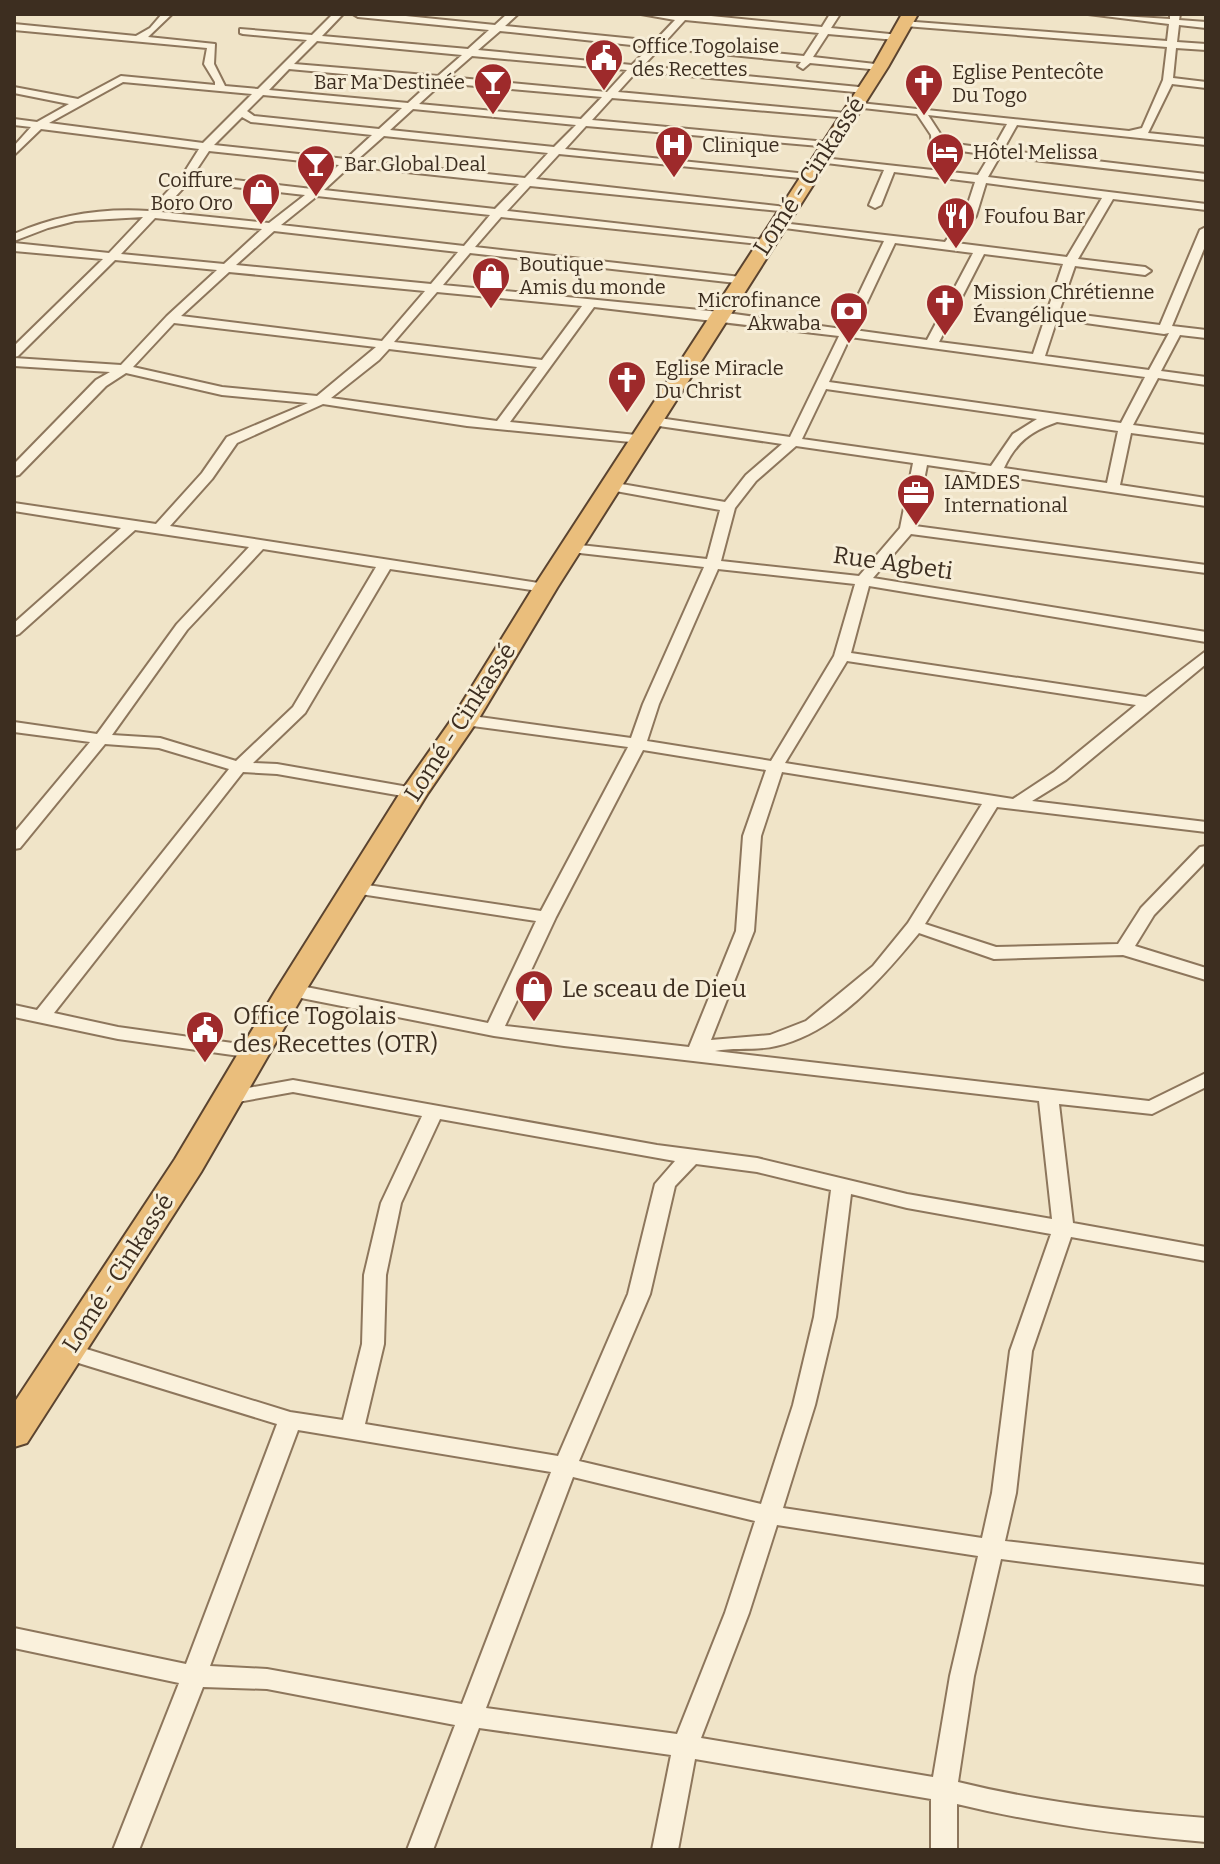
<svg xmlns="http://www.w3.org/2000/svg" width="1220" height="1864" viewBox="0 0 1220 1864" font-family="Bitter,serif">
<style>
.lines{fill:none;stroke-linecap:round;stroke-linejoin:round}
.minor-casing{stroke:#8d765c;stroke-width:4}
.trunk-casing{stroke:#5b4430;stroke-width:4}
.minor{fill:#faf1dc;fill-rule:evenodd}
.trunk{fill:#eabe7c;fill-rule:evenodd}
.labels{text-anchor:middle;stroke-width:6;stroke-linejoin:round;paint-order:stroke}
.far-poi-label{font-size:20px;fill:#3d2e20;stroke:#f7eed8;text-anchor:start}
.street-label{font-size:24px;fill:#3d2e20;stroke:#f7eed8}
.poi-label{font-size:24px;fill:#3d2e20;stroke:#f7eed8;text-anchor:start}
</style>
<rect width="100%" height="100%" fill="#f0e4c8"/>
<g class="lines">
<g class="minor-casing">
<path id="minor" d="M162,14h10l-24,23 67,7 -1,20 11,22 33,3 49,-49 -64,-6 -3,-1v-4l72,6 21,-21h10l-21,22 146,13 21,-19 -131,-13 -5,-3h33l109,11 12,-11h11l-13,12 150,15 20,-21 -34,-6h50l131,13 8,-13h10l-9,14 68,7v4l-3,1 -68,-6 -15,23 71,8v4l-4,1 -70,-7 -7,6 -5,-3 3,-4 -141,-14 -17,18 226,22 1,2 -5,3 -228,-22 -19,21 228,21 5,3 -1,2 -238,-20 -20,22 235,22 4,1v4l-245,-21 -21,23 242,25 6,3 -2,2 -252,-25 -23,25 250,28 4,1v4l-260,-26 -23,25 258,29 6,3 -2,2 -268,-28 -26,30 266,30 6,4 -2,3 -275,-31 -27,32 277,27 122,17 42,-88 -107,-14 -6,-3 2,-2 172,20 19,-26 11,-34 -81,-10 -13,33 -6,3 -6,-3 15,-35 -66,-8 -4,-1v-4l164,18 12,-20 -58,-8 -1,-12 -14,-21 -63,-7 -5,-3 1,-2 279,29 13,-3 21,-48 4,-33 -262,-21 -5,-3 2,-2 265,20 2,-17 -81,-10 82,5v-5h10l-1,6 27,2v6l-27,-3 -2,17 29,2v6l-30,-2 -3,30 33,4v6l-34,-4 -24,49 58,6v6l-189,-20 -14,25 203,24v6l-206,-24 -12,21 218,27v6l-93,-11 -35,60 67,8 6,4 -6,4 -70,-9 -16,46 101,13 40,-95 6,-3v17l-34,82 34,4v8l-26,-3 -19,36 45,6v8l-48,-7 -25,47 73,10v8l-75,-10 -11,52 86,13v8l-279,-41 -12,61 291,39v8l-295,-39 -38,44 333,54v10l-337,-56 -18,67 295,44 60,-46v13l-140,116 -34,21 174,21v10l-209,-25 -72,117 71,23 122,-3 23,-36 59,-61 6,-1v15l-52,54 -19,31 71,22v12l-83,-25 -129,4 -75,-26c-37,45 -84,100 -143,113 -20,5 -41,1 -61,5l434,50 57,-28v14l-54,27 -93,-10 14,119 133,24v14l-135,-24 -39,114 -16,142 -11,48 201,24v20l-205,-26 -27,117 -16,106c82,20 164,30 248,36v24c-84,-7 -167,-18 -249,-38v46h-26v-51l-236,-40 -17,91h-26l19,-95 -192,-27 -46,122h-26l48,-125 -188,-36 -64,-2 -64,163h-26l66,-167 -165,-35v-20l172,36 91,-240 -218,-67 -3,-6 3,-6 8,-2 223,69 53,8 19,-76 2,-69 17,-72 41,-87 -129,-24 -66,12 -7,-1 -3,-5 3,-5 73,-13 364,65 100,13 150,36 145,25 -13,-118 -475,-55 -70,-10 -203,-40 -9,-6 9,-6 197,39 48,-102 -182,-28 -9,-5 9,-5 187,28 87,-164 -163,-22 -8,-5 8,-5 166,23 12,-34 61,-137 -133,-15 -7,-4 7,-4 136,15 13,-49 -110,-20 -7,-4 7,-4 115,20 21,-27 36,-31 -130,-19 -7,-4 7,-4 138,20 49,-101 -245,-29 -84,115 136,14 2,3 -7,4 -174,-17 -144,-22 -86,39 -25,36 -42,47 375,58 7,4 -7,4 -155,-23 -85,144 -52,50 24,1 137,24 6,1 2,4 -2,4 -6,1 -137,-24 -34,-2 -189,241 64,14 136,19 7,2 3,4 -3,4 -7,2 -136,-19 -104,-22v-12l23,5 192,-241 -70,-21 -54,-4 -85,104 -6,1v-16l76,-91 -76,-10v-10l83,12 80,-110 72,-77 -114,-17 -116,104 -5,2v-13l107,-95 -107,-17v-8l142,21 46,-51 25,-36 81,-34 -86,-8 -96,-22 -20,13 -87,89 -5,1v-12l82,-84 14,-8 -96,-6v-8l107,7 46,-49 50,-46 -102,-10 -97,96 -4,1v-11l89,-87 -89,-8v-8l95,10 34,-36 -68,4 -27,7 -34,13v-7c43,-19 88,-26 135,-23l33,-35 17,-27 -158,-20 -27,26v-9l17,-19 -17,-2v-6l23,3 32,-18 -55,-11v-6l64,12 43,-23 94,9v-3l-11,-18 3,-16 -193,-18v-6l122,12 14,-8zM685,20l134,13 -15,23 -139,-14zM500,31l150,16 -18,18 -154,-15zM317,41l145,14 -24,21 -144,-12zM472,56l155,14 -20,22 -159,-15zM289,69l142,13 -23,21 -139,-13zM123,82l129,12 -49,49 -154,-20zM442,83l160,14 -21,22 -162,-15zM263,95l139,13 -23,21 -125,-13 -7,-5zM413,109l163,16 -22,22 -164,-17zM928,115l79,9 -14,25 -52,-7v-7zM242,117l9,5 121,13 -26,24 -132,-14zM384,136l164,17 -23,25 -168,-18zM209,151l130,14 -27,24 -119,-14zM350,166l169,18 -24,25 -171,-19zM189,182l116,13 -36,28 -108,-11zM986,183l116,15 -35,59 -111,-14 20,-27zM317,196l173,19 -26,31 -183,-21zM155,218l107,11 -38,35 -103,-10zM274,231l184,21 -27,32 -195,-19zM895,243l78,10 -46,87 -73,-10zM984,254l79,10 -30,90 -94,-12zM229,272l196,19 -43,50 -201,-25zM437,292l145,14 -40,54 -148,-18zM1057,319l107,15 5,-1 -20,37 -104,-14zM174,323l202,24 -59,49 -95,-9 -89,-20zM850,337l295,40 -24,46 -292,-41zM389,349l148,18 -40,54 -166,-23 48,-38zM826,389l211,30 -24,15 -22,32 -189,-27zM1057,422l61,9 -11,52 -103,-15c12,-26 27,-37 53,-46zM796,446l117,17 -13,65 -41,48 -138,-15 14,-53 21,-27zM263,549l113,18 -83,140 -57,54 -76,-23 -48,-3 75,-105zM718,569l137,15 -21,72 -63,105 -124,-20 12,-37zM847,661l289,44 -82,67 -41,27 -228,-36zM643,750l123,20 -23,66 -7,95 -47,116 -184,-21 51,-109zM782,772l200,32 -74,119 -35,43 -67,55 -36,14 -59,5 43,-109 7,-95zM440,1119l235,42 -20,23 -27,110 -70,162 -193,-32 19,-80 2,-69 15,-72zM696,1164l61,8 74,18 -17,127 -21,88 -32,99 -182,-43 71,-167 25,-108zM851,1194l56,14 144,26 -41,117 -18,142 -10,45 -199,-30 32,-103 21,-88zM298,1430l253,42 -89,232 -195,-35 -57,-3zM573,1477l182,44 -30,92 -48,121 -191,-26zM777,1525l201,31 -28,120 -17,101 -232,-39 48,-125z"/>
</g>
<g class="trunk-casing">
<path id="trunk" d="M902,14h16l-30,53 -331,521 -79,132 -50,73 -122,197 -105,182 -174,271 -13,4v-44l161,-244 101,-169 124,-197 52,-74 81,-131 339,-521z"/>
</g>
<use href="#minor" class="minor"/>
<use href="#trunk" class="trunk"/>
</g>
<defs>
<g id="civic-pin" transform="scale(2)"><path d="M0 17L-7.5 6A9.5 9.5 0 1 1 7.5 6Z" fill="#9e2a2b" stroke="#f7eed8"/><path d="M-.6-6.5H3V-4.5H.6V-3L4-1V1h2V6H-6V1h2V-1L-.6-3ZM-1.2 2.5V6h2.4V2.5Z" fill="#fff"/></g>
<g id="bar-pin" transform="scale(2)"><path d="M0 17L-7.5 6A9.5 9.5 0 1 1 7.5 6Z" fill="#9e2a2b" stroke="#f7eed8"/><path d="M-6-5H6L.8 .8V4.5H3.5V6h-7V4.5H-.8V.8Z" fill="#fff"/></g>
<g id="church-pin" transform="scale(2)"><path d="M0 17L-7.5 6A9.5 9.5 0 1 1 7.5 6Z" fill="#9e2a2b" stroke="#f7eed8"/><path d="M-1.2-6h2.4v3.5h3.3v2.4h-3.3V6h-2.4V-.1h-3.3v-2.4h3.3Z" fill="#fff"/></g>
<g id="hospital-pin" transform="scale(2)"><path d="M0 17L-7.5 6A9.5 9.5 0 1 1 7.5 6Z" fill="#9e2a2b" stroke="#f7eed8"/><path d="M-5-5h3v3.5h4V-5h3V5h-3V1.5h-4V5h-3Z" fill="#fff"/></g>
<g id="hotel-pin" transform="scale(2)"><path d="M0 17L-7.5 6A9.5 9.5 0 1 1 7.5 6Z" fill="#9e2a2b" stroke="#f7eed8"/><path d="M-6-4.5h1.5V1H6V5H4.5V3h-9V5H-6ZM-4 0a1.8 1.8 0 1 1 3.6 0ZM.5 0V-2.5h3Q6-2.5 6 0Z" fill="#fff"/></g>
<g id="shop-pin" transform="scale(2)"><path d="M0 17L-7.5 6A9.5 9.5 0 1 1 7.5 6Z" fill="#9e2a2b" stroke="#f7eed8"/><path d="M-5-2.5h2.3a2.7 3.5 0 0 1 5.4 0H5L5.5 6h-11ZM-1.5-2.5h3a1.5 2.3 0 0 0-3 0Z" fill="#fff"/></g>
<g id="restaurant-pin" transform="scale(2)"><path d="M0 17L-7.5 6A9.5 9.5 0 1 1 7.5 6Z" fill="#9e2a2b" stroke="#f7eed8"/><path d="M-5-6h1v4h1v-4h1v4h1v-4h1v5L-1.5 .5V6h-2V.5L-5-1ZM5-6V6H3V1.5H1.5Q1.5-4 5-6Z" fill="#fff"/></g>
<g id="bank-pin" transform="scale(2)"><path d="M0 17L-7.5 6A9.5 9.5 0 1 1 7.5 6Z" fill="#9e2a2b" stroke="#f7eed8"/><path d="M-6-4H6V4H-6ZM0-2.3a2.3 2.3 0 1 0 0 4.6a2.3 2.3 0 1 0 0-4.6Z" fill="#fff"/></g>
<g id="office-pin" transform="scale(2)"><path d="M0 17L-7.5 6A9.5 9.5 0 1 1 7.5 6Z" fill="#9e2a2b" stroke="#f7eed8"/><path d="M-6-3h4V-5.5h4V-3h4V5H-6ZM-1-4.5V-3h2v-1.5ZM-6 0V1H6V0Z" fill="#fff"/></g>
</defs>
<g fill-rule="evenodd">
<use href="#civic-pin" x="604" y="58"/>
<use href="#bar-pin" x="493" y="82"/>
<use href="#church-pin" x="924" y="83"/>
<use href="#hospital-pin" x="674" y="145"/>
<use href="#hotel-pin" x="945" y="152"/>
<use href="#bar-pin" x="316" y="164"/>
<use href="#shop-pin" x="261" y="192"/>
<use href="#restaurant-pin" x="956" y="216"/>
<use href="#shop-pin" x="491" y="276"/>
<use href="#church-pin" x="945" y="303"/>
<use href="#bank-pin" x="849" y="311"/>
<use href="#church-pin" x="627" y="380"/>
<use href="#office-pin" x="916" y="493"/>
<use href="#shop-pin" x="534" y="989"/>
<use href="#civic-pin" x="205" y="1030"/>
</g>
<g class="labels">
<g class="far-poi-label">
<text x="632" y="53">Office Togolaise<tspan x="632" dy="23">des Recettes</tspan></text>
<text x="952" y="79">Eglise Pentecôte<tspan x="952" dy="23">Du Togo</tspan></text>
<text x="465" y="89" text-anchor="end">Bar Ma Destinée</text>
<text x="702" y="152">Clinique</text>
<text x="973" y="159">Hôtel Melissa</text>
<text x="344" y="171">Bar Global Deal</text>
<text x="233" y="187" text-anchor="end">Coiffure<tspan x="233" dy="23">Boro Oro</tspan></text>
<text x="984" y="223">Foufou Bar</text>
<text x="519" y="271">Boutique<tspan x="519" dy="23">Amis du monde</tspan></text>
<text x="973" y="299">Mission Chrétienne<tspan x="973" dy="23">Évangélique</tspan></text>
<text x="821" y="307" text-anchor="end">Microfinance<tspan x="821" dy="23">Akwaba</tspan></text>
<text x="655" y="375">Eglise Miracle<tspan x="655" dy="23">Du Christ</tspan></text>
<text x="944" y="489">IAMDES<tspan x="944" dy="23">International</tspan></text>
</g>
<g class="street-label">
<text transform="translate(809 176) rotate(-57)" y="8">Lomé - Cinkassé</text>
<text transform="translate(893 563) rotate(8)" y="8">Rue Agbeti</text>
<text transform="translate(460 722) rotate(-57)" y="8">Lomé - Cinkassé</text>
<text transform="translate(118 1273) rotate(-57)" y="8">Lomé - Cinkassé</text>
</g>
<g class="poi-label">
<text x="562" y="997">Le sceau de Dieu</text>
<text x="233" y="1024">Office Togolais<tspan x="233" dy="28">des Recettes (OTR)</tspan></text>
</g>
</g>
<rect width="1220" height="1864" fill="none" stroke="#3d2e20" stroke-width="32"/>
</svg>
